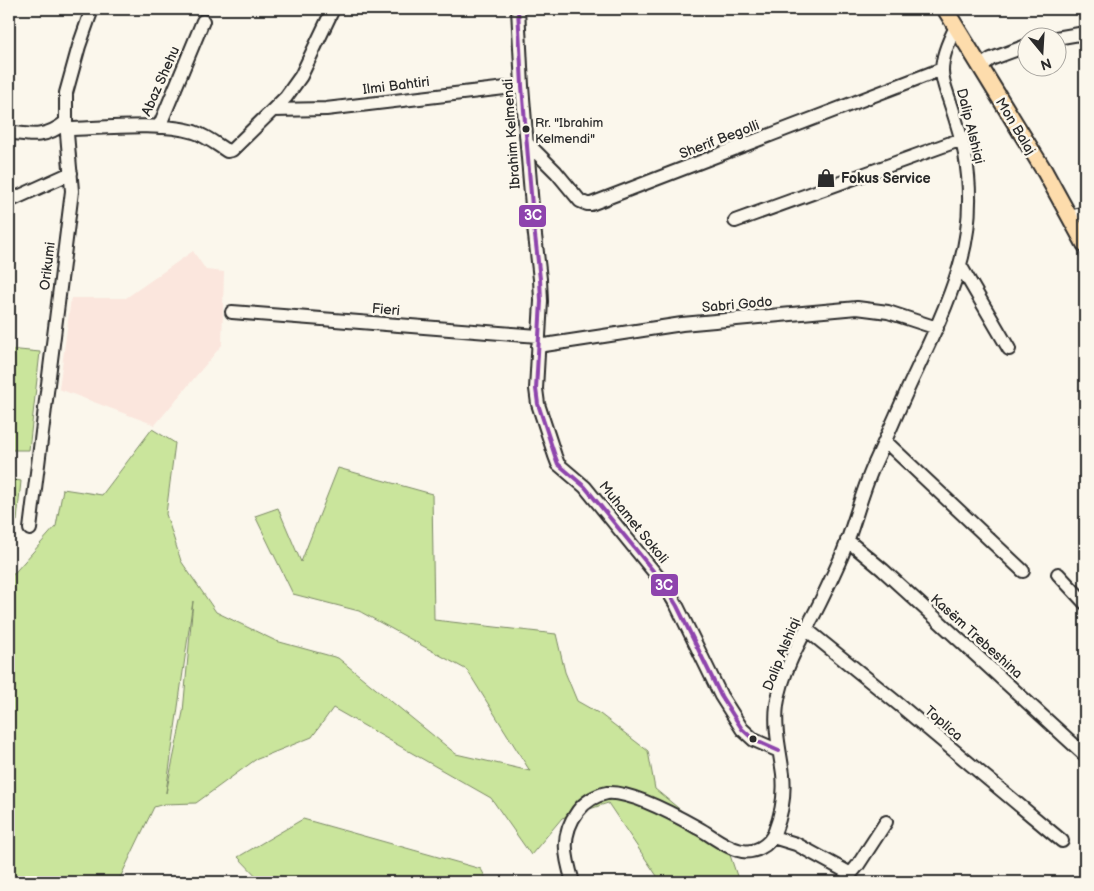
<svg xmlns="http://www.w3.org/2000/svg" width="1094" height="891" viewBox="0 0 1094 891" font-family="'Balsamiq Sans',sans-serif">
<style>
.built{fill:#fbe6dd}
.green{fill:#cae59c;stroke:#7a8864;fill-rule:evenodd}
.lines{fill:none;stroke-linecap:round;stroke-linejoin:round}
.minor-casing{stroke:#2b2b2b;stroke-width:16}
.major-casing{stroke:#2b2b2b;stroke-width:19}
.minor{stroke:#fbf7ec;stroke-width:12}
.major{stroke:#fddcac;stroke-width:15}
.bus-1-casing{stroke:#fbf7ec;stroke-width:8}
.bus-1{stroke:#8e44ad;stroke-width:4}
.bus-dot{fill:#2b2b2b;stroke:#fbf7ec;stroke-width:2}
.labels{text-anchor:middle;stroke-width:5;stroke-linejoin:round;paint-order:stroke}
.bus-label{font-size:13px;fill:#2b2b2b;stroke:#fbf7ec;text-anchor:start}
.street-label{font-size:14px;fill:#2b2b2b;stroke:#fbf7ec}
.poi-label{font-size:14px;font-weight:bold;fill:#2b2b2b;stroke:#fbf7ec;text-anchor:start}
.line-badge{stroke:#fbf7ec;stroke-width:2}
.badge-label{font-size:14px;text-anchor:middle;font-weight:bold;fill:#fff}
</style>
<rect width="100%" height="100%" fill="#fbf7ec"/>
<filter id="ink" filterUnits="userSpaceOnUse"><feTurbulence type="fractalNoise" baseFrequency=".02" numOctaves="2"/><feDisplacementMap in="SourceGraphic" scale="10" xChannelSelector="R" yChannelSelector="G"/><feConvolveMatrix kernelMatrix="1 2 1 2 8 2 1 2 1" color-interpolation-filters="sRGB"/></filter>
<g filter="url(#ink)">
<path class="built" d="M193,251l13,19 18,2 -2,73 -67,80 -96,-36 12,-91h55z"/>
<path class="green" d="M9,349l31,3 -11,98h-20z
M152,429l23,14 -9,71 15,47 35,51 60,29 62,17 118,96 74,17 -63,-101 -108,-59 -66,-17 -38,-78 23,-8 23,54 37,-94 94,26 2,126 122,14 9,38 12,29 23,13 48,37 7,38 73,60 11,33h-78l-53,-79 -46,15 -31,37 -40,-57 -158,-90 -21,29 -57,23 -59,43 -32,1 -10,3 -36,75h-109v-303l47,-53 7,-37 39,6zM193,601l-10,111 -17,81v-1z
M9,479l12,2 -4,40 -8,-1z
M303,819l178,50 7,13h-226l-24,-25z"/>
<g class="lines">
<g class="minor-casing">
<path id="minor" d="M518,9l4,77 11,132 7,61 1,22 -5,88 2,15 17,52 3,8 27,23 78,96 14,23 44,90 21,33 12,11 25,11
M1056,38l29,-5
M981,66l10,-7 35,-13
M273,110l53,-1 196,-23
M159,127l44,-106
M68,129c35,-1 93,-7 126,3 12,4 22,12 33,19l5,-1 54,-53 15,-21 32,-67
M9,132c24,4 37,6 57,-10
M527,143l29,29 24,29 7,3h4l351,-135
M9,201l62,-28
M1070,217l15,-4
M735,221l227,-82
M960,265l49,84
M232,312l306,24
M538,346l144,-22 175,-16 31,4 49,16
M885,441l138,130
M30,529l42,-338 -6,-69v-29l13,-47 13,-37
M847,540l36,30 202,185
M1058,574l27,29
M806,629l96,78 160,134
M773,837l23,7 55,30
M573,882c-8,-26 -13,-47 5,-71 7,-9 18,-16 29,-18 24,-2 70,23 91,35 13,7 26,18 40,22 15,5 32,-4 37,-19 7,-18 10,-37 8,-57 -3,-23 -9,-45 -6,-69 4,-29 20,-59 34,-85 10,-18 19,-38 28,-58 14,-31 21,-66 35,-97 13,-28 25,-57 38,-85 17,-36 35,-73 47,-112 11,-37 13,-75 6,-114 -4,-19 -10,-37 -16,-55 -3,-9 -7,-19 -7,-28 0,-15 7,-31 14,-44
M844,882l14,-17 28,-43"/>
</g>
<g class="major-casing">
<path id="major" d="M945,9l100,163 40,73"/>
</g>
<use href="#minor" class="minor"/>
<use href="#major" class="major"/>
<g class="bus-1-casing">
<path id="bus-1" d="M518,9l4,77 11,132 7,61 1,22 -5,88 2,15 17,52 3,8 27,23 78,96 14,23 44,90 21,33 12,11 25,11"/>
</g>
<use href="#bus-1" class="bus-1"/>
</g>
</g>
<defs>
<g id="shop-bare" transform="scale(1.5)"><path d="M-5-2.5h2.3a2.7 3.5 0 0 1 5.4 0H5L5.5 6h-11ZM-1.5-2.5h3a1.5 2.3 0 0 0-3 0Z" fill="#2b2b2b" stroke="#fbf7ec" stroke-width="2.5" paint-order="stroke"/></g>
</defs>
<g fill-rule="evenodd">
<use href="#shop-bare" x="826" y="178"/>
</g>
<g class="bus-dot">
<circle cx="526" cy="129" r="4.5"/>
<circle cx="753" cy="739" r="4.5"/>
</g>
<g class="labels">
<g class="bus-label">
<text x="535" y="127">Rr. "Ibrahim<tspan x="535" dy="16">Kelmendi"</tspan></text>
</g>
<g class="street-label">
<text transform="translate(160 81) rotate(-66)" y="5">Abaz Shehu</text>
<text transform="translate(396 85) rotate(-7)" y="5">Ilmi Bahtiri</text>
<text transform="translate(971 126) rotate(76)" y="5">Dalip Alshiqi</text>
<text transform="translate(1016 126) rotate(59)" y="5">Mon Balaj</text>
<text transform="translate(511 134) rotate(-94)" y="5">Ibrahim Kelmendi</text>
<text transform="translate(719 139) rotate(-21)" y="5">Sherif Begolli</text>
<text transform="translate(47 266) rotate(-83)" y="5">Orikumi</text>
<text transform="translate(737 304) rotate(-5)" y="5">Sabri Godo</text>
<text transform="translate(386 309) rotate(5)" y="5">Fieri</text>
<text transform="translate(634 522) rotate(51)" y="5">Muhamet Sokoli</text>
<text transform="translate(977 636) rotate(42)" y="5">Kasëm Trebeshina</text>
<text transform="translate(781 654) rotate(-68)" y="5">Dalip Alshiqi</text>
<text transform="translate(944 723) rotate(41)" y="5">Toplica</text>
</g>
<g class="poi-label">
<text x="841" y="183">Fokus Service</text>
</g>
</g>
<g class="line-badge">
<rect x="518" y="204" width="29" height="24" rx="5" fill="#8e44ad"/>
<rect x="650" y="573" width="29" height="24" rx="5" fill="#8e44ad"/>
</g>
<g class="badge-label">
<text x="533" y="220">3C</text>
<text x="664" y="590">3C</text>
</g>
<rect width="1094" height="891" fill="none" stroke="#fbf7ec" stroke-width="30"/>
<rect x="15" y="15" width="1064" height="861" fill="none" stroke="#2b2b2b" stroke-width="2" filter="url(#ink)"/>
<g transform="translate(1042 52) rotate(162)"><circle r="24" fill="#fbf7ec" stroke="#a8a59f"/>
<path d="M0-4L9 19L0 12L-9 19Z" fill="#2b2b2b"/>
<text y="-8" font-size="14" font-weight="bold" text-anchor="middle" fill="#2b2b2b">N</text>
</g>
</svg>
